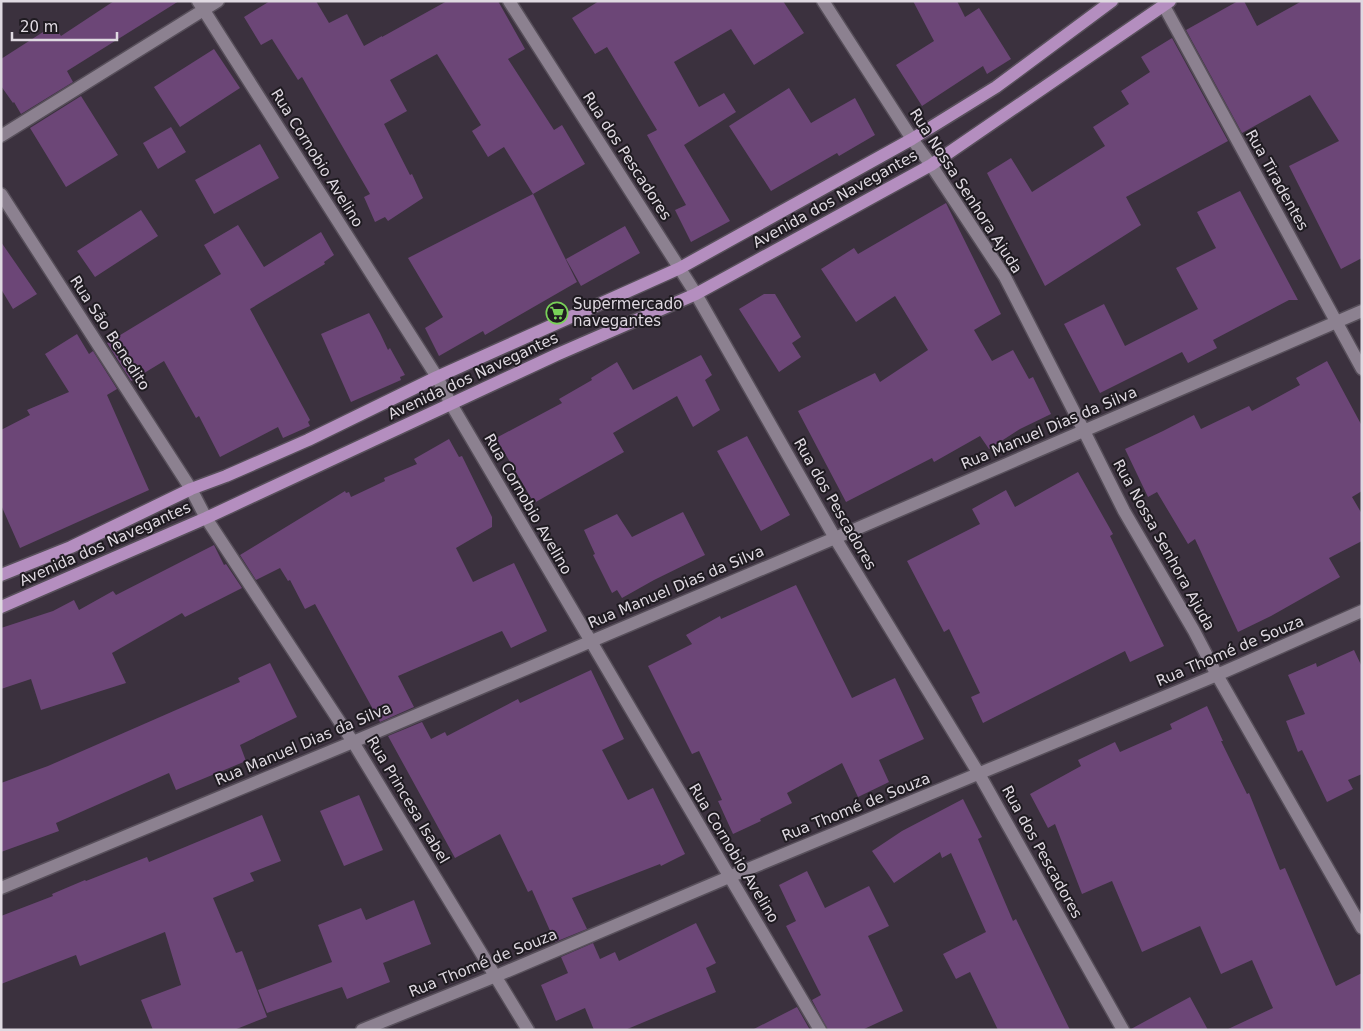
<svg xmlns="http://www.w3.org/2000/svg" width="1363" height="1031" viewBox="0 0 1363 1031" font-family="'DejaVu Sans',sans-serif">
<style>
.building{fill:#6c4677}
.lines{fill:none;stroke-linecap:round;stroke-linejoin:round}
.minor-casing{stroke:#574f5a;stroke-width:15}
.major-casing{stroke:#574f5a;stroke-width:15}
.minor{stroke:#8c8190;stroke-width:12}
.major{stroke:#b48ebf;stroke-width:12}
.labels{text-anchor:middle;stroke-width:4;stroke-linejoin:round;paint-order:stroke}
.street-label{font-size:15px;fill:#dfd9e1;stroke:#1f1b21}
.poi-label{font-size:15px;fill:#dfd9e1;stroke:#1f1b21;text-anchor:start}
</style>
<rect width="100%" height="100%" fill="#3b313e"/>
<path class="building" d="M114,1h65l-112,70 6,11 -52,32 -7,-12 -1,1 -12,-17v-27l53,-34 7,11z
M270,1h46l13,22 18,-9 17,32 18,-10v1l65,-36h51l27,48 -17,10 46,71 8,-5 23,39 -52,30 -29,-47 -16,10 -16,-26 9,-6 -44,-71 -47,26 17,31 -23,13 26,51 2,-1 11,24 -35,23 -3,-4 -10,5 -11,-25 6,-3 -68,-117 -4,3 -26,-41 -11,6 -17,-28z
M599,1h184l21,32 -50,32 -23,-36 -57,33 25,45 25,-14 12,19 -52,33 46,76 -39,21 -16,-32 11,-5 -39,-70 10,-5 -50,-83 -12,7 -23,-36z
M913,1h44l8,16 14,-9 32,51 -24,15 -4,-8 -61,40 -26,-41 38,-24z
M1238,1h6l13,25 45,-25h60v257l-21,11 -52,-103 50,-25 -29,-46 -68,38 -56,-103z
M1172,38l56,103 -102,56 15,28 -96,61 -58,-113 24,-15 21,34 73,-46 -12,-19 36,-23 -8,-13 29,-19 -9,-15z
M214,49l26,39 -60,39 -26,-40z
M789,88l22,35 44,-25 20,37 -36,21 -2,-3 -66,38 -42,-65z
M81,96l37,59 -52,32 -36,-59z
M171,127l15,25 -28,17 -15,-26z
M260,144l19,34 -65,36 -19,-34z
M1240,191l58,109h-9l-76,40 4,8 -29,15 -6,-11 -82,41 -36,-69 40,-20 21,42 73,-37 -22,-41 40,-20 -19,-36z
M533,194l44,88 -92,53 -2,-4 -44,25 -14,-28 18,-11 -35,-59z
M946,203l55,111 -27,16 18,31 21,-11 16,29 4,-2 18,37 -31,15 -31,20 -9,-13 -46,26 -2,-4 -86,44 -48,-91 77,-38 5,9 48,-32 -33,-54 -39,26 -35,-53 33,-21 4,6z
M141,210l17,26 -63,41 -18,-26z
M238,225l26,42 57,-35 13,23 -10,7 1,2 -75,45 60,111 -2,2 2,4 -27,12 -5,-11 -58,30 -21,-41 -3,2 -32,-57 -33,20 -24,-38 114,-69 -17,-29z
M625,226l15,27 -59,33 -15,-27z
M1,242l36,52 -24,15 -12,-20z
M764,294h11l26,43 -9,6 9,14 -22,15 -40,-63z
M369,313l11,20 8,17 2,-2 15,27 -5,2 1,3 -50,22 -30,-68z
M77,334l12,20 4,-3 24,38 -10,6 42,95 -129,58 -19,-43v-75l29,-15 -3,-5 42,-18 -24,-38z
M701,355l11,20 -7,5 15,30 -27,17 -16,-31 -64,37 11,19 -90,51 -38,-65 66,-35 -3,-4 33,-19 -1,-2 26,-16 16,28z
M1327,361l35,65v65l-10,6 10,17v27l-33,17 11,19 -69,39 -33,16 -43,-93 -7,5 -31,-52 -9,5 -23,-48 38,-18 31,-16 7,14 48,-23 3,5 48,-26 -4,-7z
M747,436l43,79 -29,16 -44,-80z
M449,439l10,18 3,-1 30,61v10l-36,21 17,34 41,-19 33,68 -36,17 -9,-17 -104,45 16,31 -34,15 -65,-118 -10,5 -15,-29 -2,1 -8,-13 -24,12 -16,-25 105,-64 1,2 3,-1 2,5 34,-16 -1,-3 33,-14 -3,-5z
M1078,472l35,62 -3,2 54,110 -34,16 -5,-11 -142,72 -12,-26 9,-4 -31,-64 -5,3 -37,-71 73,-37 -8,-15 34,-19 9,17z
M683,512l22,43 -51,25 -32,18 -5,-8 -5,3 -19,-38 2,-1 -11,-24 33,-16 15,23z
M214,545l10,20 2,-1 16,24 -57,29 -3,-4 -70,40 14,30 -85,27 -10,-31 -30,10v-61l52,-17 21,-11 5,10 34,-19 3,4z
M796,585l56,113 43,-20 29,61 -45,21 10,22 -31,15 -16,-34 -55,30 5,10 -32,16 1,2 -28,13 -15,-33 4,-1 -23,-49 -7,3 -44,-88 44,-22 -6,-9 34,-19 1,3z
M1354,650l8,17v107l-14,6 5,9 -26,13 -25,-52 -4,2 -12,-31 19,-7 -17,-39 28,-12 1,4z
M270,663l27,54 -57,28 6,16 -70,29 -7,-17 -113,50 3,8 -58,21v-69l47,-17 192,-84 -2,-4z
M591,670l33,69 -22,11 26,50 25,-12 32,66 -24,12 -1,-2 -88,34 15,31 -32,13 -23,-52 -4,2 -28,-58 -45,24 -67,-122 34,-14 9,17 14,-7 2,4 71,-37 2,4z
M1207,706l16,35h-2l26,53 2,-1 31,77 5,-2 51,118 26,-13v57h-136l47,-22 -21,-48 -31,14 -21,-48 -58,26 -30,-71 -30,13 -27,-70 -7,4 -18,-34 51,-28 -3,-6 37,-18 5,10 52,-23 -2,-5z
M359,795l24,55 -39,16 -24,-55z
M963,799l19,38 -4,2 35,82 3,-2 54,111h-72l-28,-58 -14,7 -13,-25 43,-22 -35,-79 -9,5 -2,-6 -46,31 -22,-32 30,-20z
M262,815l19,46 -31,12 4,8 -41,17 23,55 6,-2 25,66 -33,13h-81l-12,-30 40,-15 -16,-53 -85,34 -4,-11 -75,29v-68l52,-20 -1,-2 33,-14 1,1 61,-24 2,5z
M807,871l18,37 44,-22 20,40 -21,10 35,75 -41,19h-34l-16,-30 9,-5 -35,-69 10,-5 -17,-36z
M414,900l17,44 -48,19 7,19 -43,17 -5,-12 -75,26 -9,-23 74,-28 -14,-37 43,-17 5,12z
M696,923l20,40 -10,5 10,24 -91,38h-31l-9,-22 -29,13 -15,-36 27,-12 -7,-16 32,-14 7,16 15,-7 4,9z
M1190,997l18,33h-77v-1z
M797,1007l13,23h-58z"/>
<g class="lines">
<g class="minor-casing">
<path id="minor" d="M198,1l239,376 14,27 369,626
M509,1l187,293 139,244 144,236 144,256
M823,1l89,138 19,26 74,112 79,154 40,80 70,120 23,44 145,253
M1164,6l198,363
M1,136l217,-135
M1,194l190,295 15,29 147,224 175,288
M1,888l352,-146 482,-204 527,-227
M362,1030l134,-54 233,-99 488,-202 145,-64"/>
</g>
<g class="major-casing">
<path id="major" d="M1,575l70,-28 120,-58 35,-13 82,-36 129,-63 243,-109 232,-129 84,-52 116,-86
M1,607l205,-89 350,-163 140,-61 235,-129 239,-164"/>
</g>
<use href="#minor" class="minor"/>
<use href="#major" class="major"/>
</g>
<defs>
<g id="supermarket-ring" transform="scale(1.125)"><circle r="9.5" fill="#1f1b21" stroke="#78d158" stroke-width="1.5"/><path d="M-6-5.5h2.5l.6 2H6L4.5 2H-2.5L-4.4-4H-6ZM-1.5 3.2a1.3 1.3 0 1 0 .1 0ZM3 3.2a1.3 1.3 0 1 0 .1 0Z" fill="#78d158"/></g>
</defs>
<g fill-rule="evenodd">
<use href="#supermarket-ring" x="557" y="313"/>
</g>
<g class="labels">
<g class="street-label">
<text transform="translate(627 156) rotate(57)" y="5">Rua dos Pescadores</text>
<text transform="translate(317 158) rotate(58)" y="5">Rua Cornobio Avelino</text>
<text transform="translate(1277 180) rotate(61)" y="5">Rua Tiradentes</text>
<text transform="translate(966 191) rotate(57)" y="5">Rua Nossa Senhora Ajuda</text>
<text transform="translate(835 199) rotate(-29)" y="5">Avenida dos Navegantes</text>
<text transform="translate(110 333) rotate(57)" y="5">Rua São Benedito</text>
<text transform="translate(473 376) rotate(-25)" y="5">Avenida dos Navegantes</text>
<text transform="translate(1049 428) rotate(-23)" y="5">Rua Manuel Dias da Silva</text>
<text transform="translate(528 504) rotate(60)" y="5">Rua Cornobio Avelino</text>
<text transform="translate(835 504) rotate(60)" y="5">Rua dos Pescadores</text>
<text transform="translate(105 544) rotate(-24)" y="5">Avenida dos Navegantes</text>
<text transform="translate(1164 545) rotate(61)" y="5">Rua Nossa Senhora Ajuda</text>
<text transform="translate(676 587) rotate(-23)" y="5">Rua Manuel Dias da Silva</text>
<text transform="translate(1230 651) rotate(-23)" y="5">Rua Thomé de Souza</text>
<text transform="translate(303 744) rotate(-23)" y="5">Rua Manuel Dias da Silva</text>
<text transform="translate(408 800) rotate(59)" y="5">Rua Princesa Isabel</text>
<text transform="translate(856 807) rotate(-22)" y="5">Rua Thomé de Souza</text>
<text transform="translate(1042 852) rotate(61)" y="5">Rua dos Pescadores</text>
<text transform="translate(734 853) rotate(59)" y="5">Rua Cornobio Avelino</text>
<text transform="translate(483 963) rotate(-22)" y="5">Rua Thomé de Souza</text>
</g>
<g class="poi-label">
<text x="573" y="309">Supermercado<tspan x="573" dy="17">navegantes</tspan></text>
</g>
</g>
<rect width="1363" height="1031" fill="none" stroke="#dfd9e1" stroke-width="5"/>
<path d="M12 32v8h105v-8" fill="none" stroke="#dfd9e1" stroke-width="2.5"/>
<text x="20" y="32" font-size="15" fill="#dfd9e1" stroke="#1f1b21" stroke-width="4" paint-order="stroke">20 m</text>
</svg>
